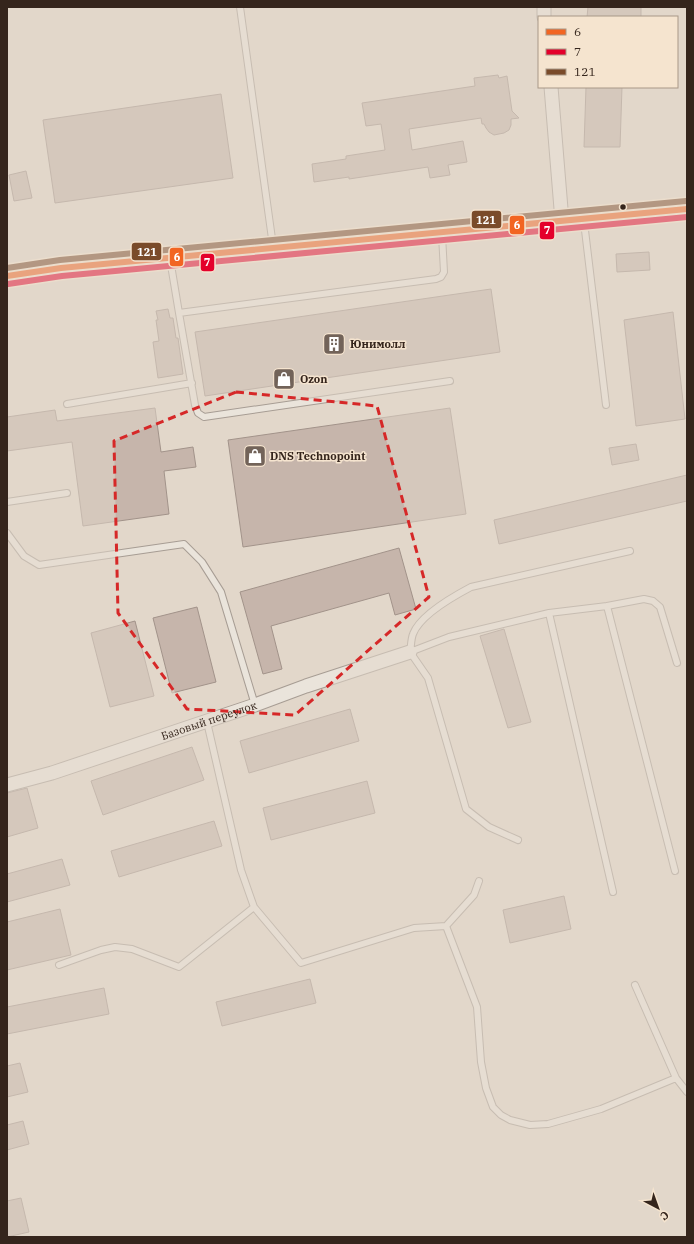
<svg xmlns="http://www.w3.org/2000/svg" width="694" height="1244" viewBox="0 0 694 1244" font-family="'IBM Plex Serif',serif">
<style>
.building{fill:#c6b5ab;stroke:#a2938a}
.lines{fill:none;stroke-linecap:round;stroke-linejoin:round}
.lane-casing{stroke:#a79d94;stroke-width:8}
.street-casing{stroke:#a79d94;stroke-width:15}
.primary-casing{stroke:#8c827a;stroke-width:22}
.lane{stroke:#eae4db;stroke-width:6}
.street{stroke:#eae4db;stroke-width:13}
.primary{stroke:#e2d8cd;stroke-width:20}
.bus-1-casing{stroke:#f5e4cf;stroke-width:9}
.bus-2-casing{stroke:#f5e4cf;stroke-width:9}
.bus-3-casing{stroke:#f5e4cf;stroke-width:9}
.bus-1{stroke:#f26522;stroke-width:6}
.bus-2{stroke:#e4002b;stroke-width:6}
.bus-3{stroke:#7a4b2a;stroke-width:6}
.marked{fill:none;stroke:#d62828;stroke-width:3;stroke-dasharray:8 5;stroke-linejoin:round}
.bus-dot{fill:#35251c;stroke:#f5e4cf;stroke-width:1.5}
.labels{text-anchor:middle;stroke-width:3;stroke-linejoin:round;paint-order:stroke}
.poi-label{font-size:11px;font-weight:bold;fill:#35251c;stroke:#f5e4cf;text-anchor:start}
.street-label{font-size:11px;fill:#35251c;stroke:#f5e4cf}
.line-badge{stroke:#f5e4cf;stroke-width:1.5}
.badge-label{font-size:11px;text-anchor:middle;font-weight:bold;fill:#fff}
</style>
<rect width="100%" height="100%" fill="#e2d7ca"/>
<path class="building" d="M588,7h53v10h-54z
M498,75l1,3 8,-2 5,35 7,7 -8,1v6l-2,5 -5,3 -10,2 -5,-3 -3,-4 -2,-4h-2l-1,-6 -72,11 3,21 51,-9 4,21 -19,3 2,10 -20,3 -2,-11 -79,12v-2l-35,5 -2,-18 34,-5v-3l39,-6 -4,-26 -15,2 -4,-23 113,-17 -1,-8z
M586,87h36l-2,60h-36z
M221,94l12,84 -178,25 -12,-83z
M26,171l6,27 -18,3 -5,-26z
M649,252l1,18 -33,2 -1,-18z
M491,289l9,63 -295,44 -10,-64z
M168,309l2,9h3l3,20h2l5,36 -25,4 -5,-36 6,-1 -3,-21h2l-2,-9z
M673,312l12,107 -49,7 -12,-106z
M155,408l6,44 32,-5 3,20 -32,4 5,43 -86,12 -11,-84 -65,9v-34l48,-7 2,11z
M450,408l16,106 -223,33 -15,-107z
M636,444l3,16 -27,5 -3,-17z
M687,475v26l-188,43 -5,-24z
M399,548l17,61 -21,6 -6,-22 -118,33 11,43 -19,5 -23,-82z
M197,607l19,75 -44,11 -19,-75z
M135,621l19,75 -44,11 -19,-74z
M504,629l27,93 -23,6 -28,-92z
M350,709l9,32 -110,32 -9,-32z
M192,747l12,33 -101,35 -12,-34z
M367,781l8,32 -104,27 -8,-32z
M27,788l11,40 -31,9v-44z
M214,821l8,25 -103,31 -8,-26z
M62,859l8,26 -63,17v-28z
M564,896l7,33 -61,14 -7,-33z
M60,909l11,46 -64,15v-48z
M310,979l6,24 -94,23 -6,-24z
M104,988l5,26 -102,20v-27z
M20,1063l8,29 -21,5v-31z
M23,1121l6,23 -22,6v-25z
M21,1198l8,34 -22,5v-36z"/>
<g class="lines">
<g class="lane-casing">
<path id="lane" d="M240,7l33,239
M584,222l22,183
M170,259l9,54 257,-34 5,-2 3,-5 -2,-37
M179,313l16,92 3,8 6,4 246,-36
M67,404l125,-21
M7,502l60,-9
M7,533l17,23 15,9 145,-21 18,18 19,30 34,113
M607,606l68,265
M549,613l64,279
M410,652l39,-15 100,-24 58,-7 37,-7 9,2 7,6 17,56
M207,722l34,148 13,37
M518,840l-29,-13 -23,-18 -38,-131 -18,-26c1,-5 1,-13 3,-18 7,-19 41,-38 58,-47l159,-36
M446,926l31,81 4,55 5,26 7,19 8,8 9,5 20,5 18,-1 53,-15 75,-31
M59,965l42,-15 14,-3 17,2 47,18 75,-60 47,56 113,-35 32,-2 28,-31 5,-14
M635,985l41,93 11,14"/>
</g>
<g class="street-casing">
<g id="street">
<path d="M544,7v10"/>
<path d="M551,87l11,134"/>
<path id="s1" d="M7,785l45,-12 203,-68 51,-19 104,-34"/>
</g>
</g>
<g class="primary-casing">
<path id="primary" d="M7,276l54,-8 626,-59"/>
</g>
<use href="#lane" class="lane"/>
<use href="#street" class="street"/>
<use href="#primary" class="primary"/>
<g class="bus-1-casing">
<path id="bus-1" d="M7,276l54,-8 626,-59"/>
</g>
<g class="bus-2-casing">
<path id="bus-2" d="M8,284l54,-8 625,-59"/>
</g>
<g class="bus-3-casing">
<path id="bus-3" d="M7,268l53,-8 626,-59"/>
</g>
<use href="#bus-1" class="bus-1"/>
<use href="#bus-2" class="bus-2"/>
<use href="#bus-3" class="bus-3"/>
</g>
<path d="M0 0H694V1244H0ZM236,392l141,14 52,191 -134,118 -108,-6 -69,-96 -4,-172z" fill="#e2d7ca" fill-opacity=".55" fill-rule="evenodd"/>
<path class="marked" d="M236,392l141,14 52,191 -134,118 -108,-6 -69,-96 -4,-172z"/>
<defs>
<g id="building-square" transform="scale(1.15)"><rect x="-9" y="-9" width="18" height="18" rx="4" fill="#726359" stroke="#f5e4cf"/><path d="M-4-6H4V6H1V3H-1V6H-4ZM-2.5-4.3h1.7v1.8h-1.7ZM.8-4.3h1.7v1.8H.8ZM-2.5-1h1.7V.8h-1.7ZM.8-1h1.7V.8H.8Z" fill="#fff"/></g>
<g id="shop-square" transform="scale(1.15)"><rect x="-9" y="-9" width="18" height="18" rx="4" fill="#726359" stroke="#f5e4cf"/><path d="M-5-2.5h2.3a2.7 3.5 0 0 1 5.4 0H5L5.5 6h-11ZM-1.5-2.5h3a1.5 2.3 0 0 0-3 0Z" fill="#fff"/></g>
</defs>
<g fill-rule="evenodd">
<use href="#building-square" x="334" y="344"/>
<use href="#shop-square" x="284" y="379"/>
<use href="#shop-square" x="255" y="456"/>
</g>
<circle class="bus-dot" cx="623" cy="207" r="3.5"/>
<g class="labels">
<g class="poi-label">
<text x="350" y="348">Юнимолл</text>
<text x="300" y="383">Ozon</text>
<text x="270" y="460">DNS Technopoint</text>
</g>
<g class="street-label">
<text dy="4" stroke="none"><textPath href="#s1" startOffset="212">Базовый переулок</textPath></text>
</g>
</g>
<g class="line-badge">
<rect x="471" y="210" width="31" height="19" rx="4" fill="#7a4b2a"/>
<rect x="509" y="215" width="16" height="20" rx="4" fill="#f26522"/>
<rect x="539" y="221" width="16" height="19" rx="4" fill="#e4002b"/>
<rect x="131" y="242" width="31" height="19" rx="4" fill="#7a4b2a"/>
<rect x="169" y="247" width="15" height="20" rx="4" fill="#f26522"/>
<rect x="200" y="253" width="15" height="19" rx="4" fill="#e4002b"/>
</g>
<g class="badge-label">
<text x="486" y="224">121</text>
<text x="517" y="229">6</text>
<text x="547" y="234">7</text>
<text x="147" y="256">121</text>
<text x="177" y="261">6</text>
<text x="207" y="266">7</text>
</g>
<rect width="694" height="1244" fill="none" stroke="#35251c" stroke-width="16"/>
<rect x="538" y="16" width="140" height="72" fill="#f5e4cf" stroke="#a89887"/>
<rect x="546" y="29" width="20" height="6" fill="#f26522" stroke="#a89887"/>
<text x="574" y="36" font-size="12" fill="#35251c">6</text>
<rect x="546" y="49" width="20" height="6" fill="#e4002b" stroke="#a89887"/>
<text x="574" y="56" font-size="12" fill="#35251c">7</text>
<rect x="546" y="69" width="20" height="6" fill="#7a4b2a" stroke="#a89887"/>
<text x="574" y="76" font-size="12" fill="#35251c">121</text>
<g transform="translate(658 1208) rotate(139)" stroke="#f5e4cf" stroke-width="3" paint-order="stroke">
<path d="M0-3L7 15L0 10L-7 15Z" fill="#35251c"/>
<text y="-6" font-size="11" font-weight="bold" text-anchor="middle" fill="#35251c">С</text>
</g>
</svg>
